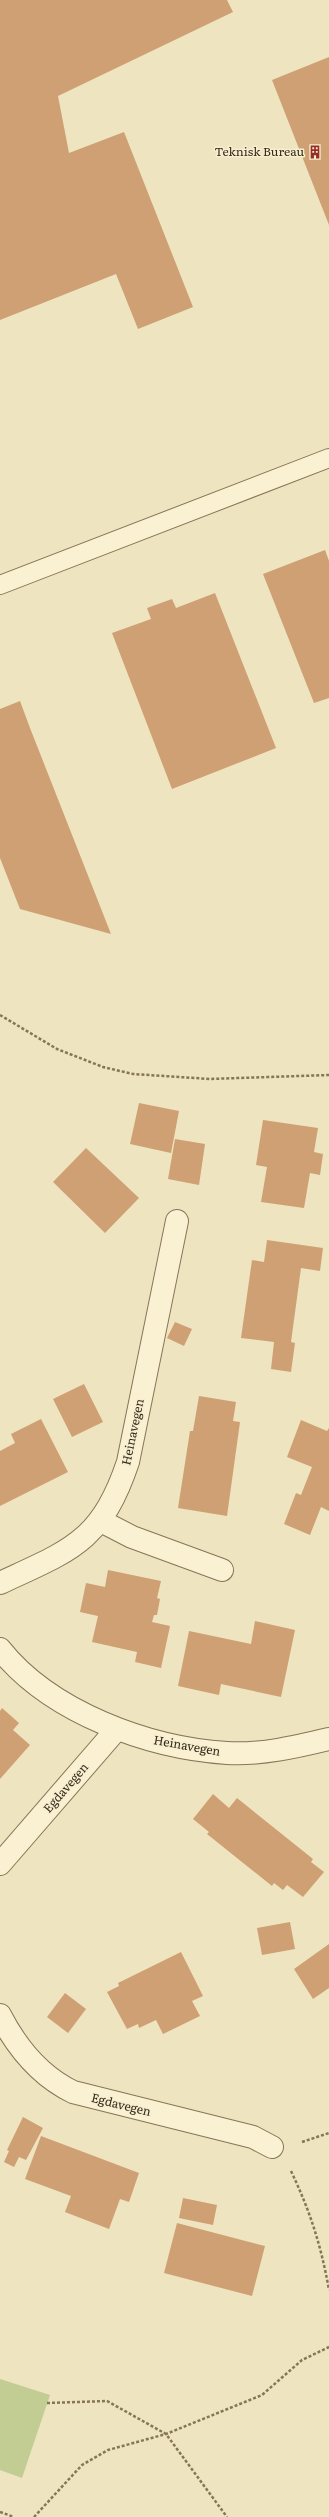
<svg xmlns="http://www.w3.org/2000/svg" width="329" height="2517" viewBox="0 0 329 2517" font-family="Literata,serif">
<style>
.green{fill:#c1cd93}
.building{fill:#cea074}
.lines{fill:none;stroke-linecap:round;stroke-linejoin:round}
.service-casing{stroke:#877557;stroke-width:20}
.minor-casing{stroke:#877557;stroke-width:24}
.path{stroke:#877557;stroke-width:2.5;stroke-dasharray:3 2;stroke-linecap:butt}
.service{stroke:#f9f1d2;stroke-width:18}
.minor{stroke:#f9f1d2;stroke-width:22}
.labels{text-anchor:middle;stroke-width:3;stroke-linejoin:round;paint-order:stroke}
.poi-label{font-size:12px;fill:#372b1c;stroke:#f6eecf;text-anchor:end}
.street-label{font-size:12px;fill:#372b1c;stroke:#f6eecf}
</style>
<rect width="100%" height="100%" fill="#eee4bf"/>
<path class="green" d="M0,2379l50,16 -28,83 -22,-8z"/>
<path class="building" d="M0,0h227l6,12 -175,84 11,57 55,-21 69,175 -55,22 -22,-55 -116,46z
M329,57v168l-57,-145z
M325,550l4,11v137l-15,5 -51,-129z
M215,593l61,155 -104,41 -60,-156 39,-14 -4,-11 25,-9 4,9z
M20,701l10,27 81,206 -91,-25 -20,-51v-149z
M139,1103l40,8 -8,42 -41,-9z
M263,1120l55,8 -4,24 9,2 -3,21 -10,-2 -6,35 -43,-6 6,-35 -11,-2z
M175,1139l30,5 -6,41 -31,-6z
M86,1148l53,50 -34,35 -52,-51z
M267,1240l56,8 -3,23 -19,-3 -10,74 4,1 -4,29 -20,-3 3,-27 -33,-4 11,-78 12,2z
M175,1322l17,7 -8,17 -17,-8z
M84,1384l19,38 -31,15 -19,-38z
M199,1396l37,6 -3,19 7,1 -13,94 -49,-8 12,-77h3z
M41,1419l27,53 -68,34v-55l15,-8 -4,-9z
M301,1420l26,11 2,-3v83l-8,-4 -11,28 -26,-11 12,-31 5,2 11,-28 -25,-10z
M108,1570l53,11 -4,17 3,1 -3,16h-3l-2,7 18,4 -9,42 -26,-6 2,-10 -45,-10 6,-26 -18,-4 6,-29 19,4z
M255,1621l40,9 -14,67 -60,-13 -2,11 -41,-9 11,-55 62,13z
M2,1708l17,15 -6,7 17,15 -30,34v-68z
M213,1794l16,14 8,-10 76,61 -2,3 13,10 -21,25 -16,-12 -4,5 -9,-7 -2,3 -65,-52 2,-2 -16,-13z
M290,1922l5,27 -33,6 -5,-27z
M329,1944v44l-16,11 -19,-30z
M181,1952l22,44 -11,5 8,15 -37,18 -7,-14 -17,8 -1,-4 -11,5 -20,-37 12,-6 -1,-3z
M65,1993l21,16 -18,24 -21,-16z
M23,2117l20,11 -17,32 -7,-3 -5,10 -10,-5 5,-11 -2,-1z
M41,2136l98,37 -10,29 -9,-3 -11,30 -44,-17 6,-16 -46,-17z
M183,2198l34,7 -4,20 -34,-7z
M177,2223l88,23 -13,50 -88,-23z"/>
<g class="lines">
<g class="service-casing">
<path id="service" d="M0,585l329,-127"/>
</g>
<g class="minor-casing">
<path id="minor" d="M101,1521l31,16 90,33
M0,1583c71,-33 101,-41 128,-121l49,-241
M0,1649c50,63 148,99 227,104 34,2 69,-6 102,-14
M0,1864l116,-134
M0,2015c17,33 40,61 73,77l180,45 19,10"/>
</g>
<path class="path" d="M0,1015l57,34 46,18 30,7 77,5 119,-4
M302,2142l27,-9
M291,2171c19,40 30,74 38,119
M47,2403l60,-2 59,33 61,83
M0,2512l14,5
M34,2517l48,-52 26,-15 58,-16 96,-39 40,-35 27,-13"/>
<use href="#service" class="service"/>
<use href="#minor" class="minor"/>
</g>
<defs>
<g id="building-bare" transform="scale(1.08)"><path d="M-4-6H4V6H1V3H-1V6H-4ZM-2.5-4.3h1.7v1.8h-1.7ZM.8-4.3h1.7v1.8H.8ZM-2.5-1h1.7V.8h-1.7ZM.8-1h1.7V.8H.8Z" fill="#982e26" stroke="#f6eecf" stroke-width="2.5" paint-order="stroke"/></g>
</defs>
<g fill-rule="evenodd">
<use href="#building-bare" x="315" y="152"/>
</g>
<g class="labels">
<g class="poi-label">
<text x="304" y="156">Teknisk Bureau</text>
</g>
<g class="street-label">
<text transform="translate(133 1432) rotate(-78)" y="4">Heinavegen</text>
<text transform="translate(187 1746) rotate(10)" y="4">Heinavegen</text>
<text transform="translate(66 1788) rotate(-49)" y="4">Egdavegen</text>
<text transform="translate(121 2105) rotate(14)" y="4">Egdavegen</text>
</g>
</g>
</svg>
